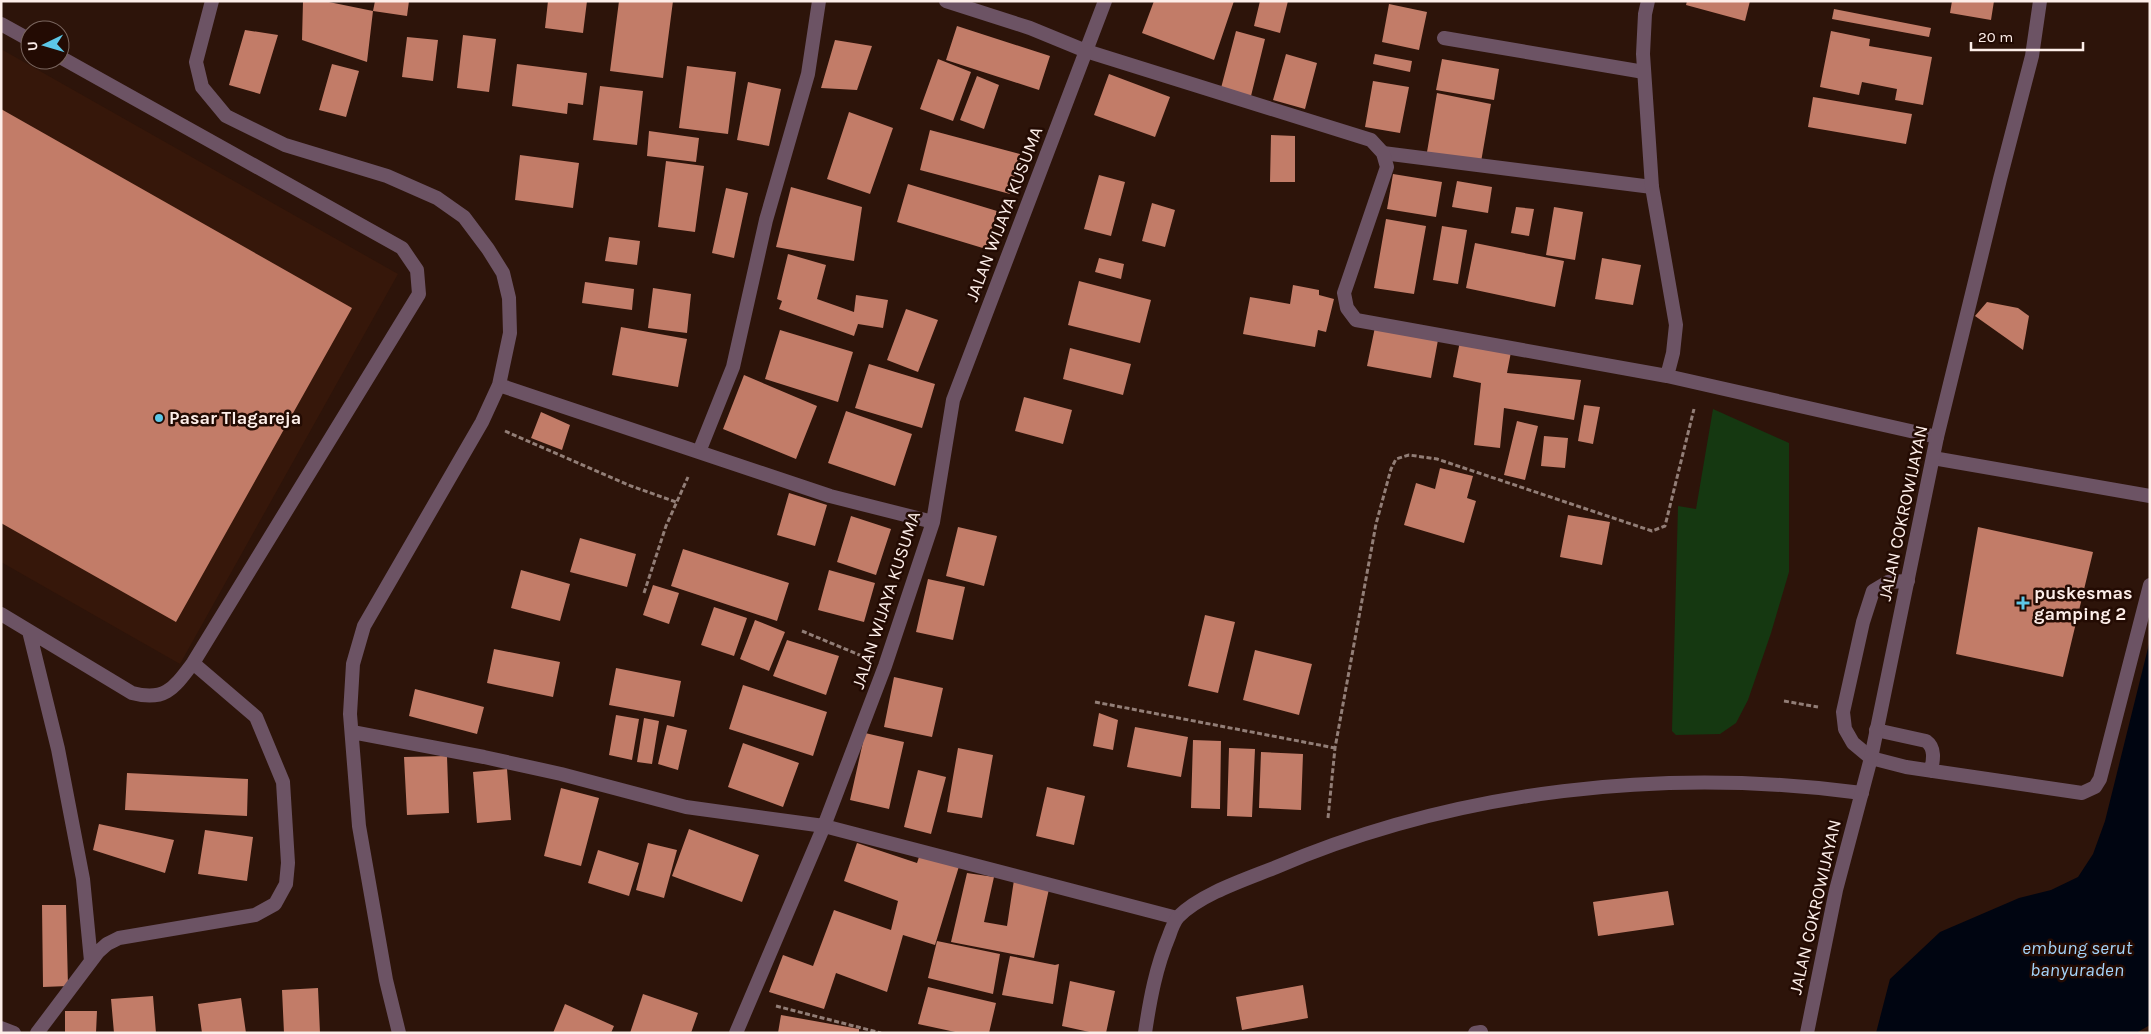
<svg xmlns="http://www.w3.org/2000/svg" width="2151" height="1034" viewBox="0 0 2151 1034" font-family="Karla,sans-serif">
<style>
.built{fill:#36170a}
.green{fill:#153811}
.water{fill:#000511}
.building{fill:#c27c68}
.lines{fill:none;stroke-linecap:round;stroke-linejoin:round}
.path{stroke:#927e77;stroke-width:3;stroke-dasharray:5 2.5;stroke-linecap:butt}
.service{stroke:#6c5364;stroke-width:14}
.minor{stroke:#6c5364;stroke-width:14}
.tertiary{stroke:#6c5364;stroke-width:14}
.poi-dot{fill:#5cc7e7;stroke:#230b03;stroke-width:2}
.labels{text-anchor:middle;stroke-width:5;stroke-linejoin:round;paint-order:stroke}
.street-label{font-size:18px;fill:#fdeee9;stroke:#230b03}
.poi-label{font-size:18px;font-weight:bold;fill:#fdeee9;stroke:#230b03;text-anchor:start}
.water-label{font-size:19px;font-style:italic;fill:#a5d5fb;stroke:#230b03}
</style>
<rect width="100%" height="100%" fill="#2d140a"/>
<path class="built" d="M1,49l397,225 -218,390 -179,-102z"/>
<path class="green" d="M1713,409l76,34v129l-18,61 -23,67 -12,23 -16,11 -44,1 -4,-4 6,-225 18,3z"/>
<path class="water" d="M2150,640v385l-14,8h-260l14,-54 50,-47 79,-34 32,-8 27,-13 15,-23 12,-33z"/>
<path class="building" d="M303,1h21l49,10 -6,51 -65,-22z
M375,1h34l-2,15 -34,-5z
M548,1h39l-4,32 -38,-5z
M619,1h54l-10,77 -53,-7z
M1154,1h80l-20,59 -72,-27z
M1260,1h28l-8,32 -26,-7z
M1687,1h63l-5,20 -59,-16z
M1952,1h42l-3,19 -41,-7z
M1389,4l38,8 -8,38 -37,-8z
M1834,9l97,19 -2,9 -97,-18z
M957,26l93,30 -11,34 -93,-30z
M245,30l33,5 -18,59 -31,-9z
M1236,31l29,8 -14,57 -30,-8z
M1831,31l39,8 -1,7 63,11 -9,48 -28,-5 2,-11 -35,-7 -3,13 -39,-8z
M463,35l33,4 -7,53 -32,-4z
M407,37l31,3 -5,41 -31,-4z
M835,40l37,6 -15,44 -36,-2z
M1286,54l31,9 -12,46 -32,-9z
M1375,54l37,7 -2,11 -37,-8z
M938,59l33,13 -18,49 -33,-12z
M1442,59l57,10 -5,31 -58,-10z
M332,64l27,7 -13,46 -27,-7z
M517,64l70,9 -4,32 -15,-2 -1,11 -55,-8z
M687,66l49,6 -8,62 -49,-6z
M1109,74l61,23 -15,40 -61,-22z
M977,76l22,9 -15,44 -24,-9z
M1373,81l36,6 -9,46 -35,-6z
M748,82l33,7 -12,57 -32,-6z
M600,86l43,5 -6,54 -44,-5z
M1437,93l54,11 -10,58 -54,-10z
M1813,97l99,17 -6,30 -98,-17z
M1,109l351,199 -176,314 -175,-99z
M849,112l44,16 -23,66 -43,-15z
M930,130l90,24 -10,40 -90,-24z
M649,131l50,7 -3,24 -49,-6z
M1271,135l24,1v46h-25z
M520,155l59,8 -6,45 -58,-8z
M666,161l38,5 -9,66 -37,-5z
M1393,174l49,8 -6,35 -49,-8z
M1099,175l26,7 -14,54 -27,-7z
M1457,181l35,6 -4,26 -36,-6z
M908,184l89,27 -11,38 -89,-27z
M791,187l71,20 -8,54 -78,-14z
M726,188l22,5 -14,65 -22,-5z
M1152,203l23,7 -10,37 -23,-6z
M1516,207l18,2 -5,27 -18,-3z
M1554,207l29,5 -8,48 -29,-5z
M1386,219l40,7 -12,68 -40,-6z
M1442,226l25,4 -9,54 -25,-4z
M609,237l31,4 -3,24 -32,-4z
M1475,243l89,18 -9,46 -89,-19z
M788,254l38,11 -9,34 37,13 2,-17 32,5 -5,28 -25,-4 -4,12 -75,-27 3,-8 -5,-2z
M1099,258l25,6 -3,15 -26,-7z
M1602,258l39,7 -8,40 -38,-6z
M1079,281l72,19 -11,43 -72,-18z
M585,282l49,7 -2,21 -50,-7z
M1293,285l26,5v5l15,4 -8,33 -8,-2 -3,17 -72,-13 7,-37 40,7z
M653,288l38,6 -4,39 -39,-5z
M1987,302l31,6 11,8 -6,34 -48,-34z
M906,309l32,11 -20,52 -31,-12z
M621,327l66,12 -9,48 -66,-12z
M1375,327l63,13 -7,38 -64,-12z
M780,330l73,22 -15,50 -73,-23z
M1460,341l51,11 -4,21 74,7 -7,40 -70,-12 -4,40 -26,-3 7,-62 -28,-6z
M1070,348l61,16 -8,31 -60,-16z
M869,364l66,20 -13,44 -67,-20z
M744,375l73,31 -21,53 -73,-30z
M1024,397l48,13 -9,34 -48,-13z
M1584,405l16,2 -7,37 -15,-3z
M846,411l66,23 -17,52 -67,-23z
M541,412l29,13 -8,25 -31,-12z
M1517,421l21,5 -13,54 -21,-5z
M1544,436l24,2 -3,30 -24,-2z
M1440,468l33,8 -6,22 9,3 -12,42 -60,-18 12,-42 19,6z
M789,493l38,12 -12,41 -38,-11z
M1568,515l42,7 -8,43 -42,-8z
M851,516l40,13 -15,46 -39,-13z
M958,527l39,9 -13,50 -38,-10z
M1978,527l115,25 -30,125 -107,-23z
M580,538l56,16 -9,33 -57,-15z
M683,549l106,34 -12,38 -106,-35z
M521,570l49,14 -10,37 -49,-13z
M829,570l46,13 -11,39 -46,-12z
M928,579l37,8 -12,53 -37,-8z
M653,585l26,8 -10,31 -26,-9z
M714,607l33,11 -13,38 -33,-11z
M1205,615l30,7 -17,71 -30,-7z
M755,620l30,12 -16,39 -29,-12z
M787,640l52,16 -13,39 -53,-19z
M494,649l66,13 -7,35 -66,-14z
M1255,650l57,14 -13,51 -56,-15z
M616,668l65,13 -7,36 -65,-12z
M894,677l49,11 -11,49 -48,-10z
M743,685l84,27 -14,44 -84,-27z
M415,689l69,18 -7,27 -68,-18z
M1099,713l19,7 -5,30 -20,-4z
M616,715l23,4 -7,41 -23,-5z
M644,718l15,3 -7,43 -15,-2z
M667,725l20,5 -9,40 -20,-6z
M1135,727l53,10 -7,40 -54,-10z
M865,733l39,9 -15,67 -39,-9z
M1193,740l28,1 -1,68 -29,-1z
M743,743l56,20 -16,44 -55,-20z
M958,748l35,7 -11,63 -35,-6z
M1229,748l26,1 -3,68 -25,-1z
M1261,752l42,2 -2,56 -42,-2z
M447,756l2,57 -42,2 -3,-58z
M507,769l4,51 -34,3 -4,-51z
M918,770l28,7 -15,57 -27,-7z
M127,773l121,6 -1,37 -122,-6z
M1047,787l38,9 -11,49 -38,-9z
M561,788l38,10 -18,68 -37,-10z
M99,824l75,16 -9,33 -72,-23z
M689,829l70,26 -17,47 -70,-26z
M205,830l48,7 -6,44 -49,-7z
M648,843l29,7 -13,48 -28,-8z
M857,843l60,20 3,-9 40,9 -25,82 -32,-10 -16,57 -51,-19 -12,36 -55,-17 14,-37 30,11 21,-56 57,20 7,-29 -54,-20z
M598,850l41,13 -10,33 -41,-13z
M967,873l27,4 -10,45 23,4 7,-46 35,9 -15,69 -83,-16z
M1668,891l6,34 -76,11 -5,-34z
M42,905h24l2,81 -25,1z
M937,941l63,13 -7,40 -65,-16z
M1010,956l45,9 4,-1 -6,40 -51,-9z
M1070,981l45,10 -9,42h-12l-32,-7z
M1303,985l5,33 -66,12 -6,-33z
M928,987l68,16 -7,30h-29l-42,-9z
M318,988l2,45h-36l-2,-43z
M643,994l55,19 -7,20h-61z
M153,996l3,37h-42l-3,-34z
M241,998l5,35h-44l-4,-29z
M565,1004l49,22 -3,7h-58z
M65,1011h32l-1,22h-31z
M781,1015l78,14v4h-81z"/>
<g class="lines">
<path class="path" d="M505,431l126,55 45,16
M644,593l22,-67 22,-49
M802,631l60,25
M1784,701l34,6
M1095,702l240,46
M1328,818l7,-70 41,-224 15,-55 5,-10 13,-4 28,4 215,72 13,-5 29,-117
M776,1006l105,27"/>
<path class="service" d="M1,24l29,16
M1444,38l200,34
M1383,153l269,34
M1933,458l217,38
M1908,581l-20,1 -15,9 -10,31 -20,90 2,17 8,14 18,15 35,9 176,26 13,-6 5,-8 50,-194
M1,614l131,79c33,9 42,-5 61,-30l226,-369 -2,-24 -15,-22 -342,-191
M29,631l29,118 25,130 8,82
M1876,730l50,11c10,7 7,20 5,30
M824,826l353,92
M1,1028l13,5
M37,1033l61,-81 9,-8 12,-6 136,-23 20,-11 11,-20 2,-21 -5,-81 -27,-65 -63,-54"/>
<path class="minor" d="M212,1l-16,61 6,25 24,29 59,29 102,31 50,22 27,19 24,32 15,24 6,25 1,35 -11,52 -17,37 -118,204 -11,38 -3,50 9,112 27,154 13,53
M946,1l84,27 56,23 285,89 12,13 4,14 -43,126 3,15 9,12 311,56 270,61
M1648,1l-3,13 -2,40 9,133 24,138 -3,28 -6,23
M499,385l331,111 103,26
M699,452l34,-85 33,-147 42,-146 11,-73
M352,732l132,25 77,17 125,33 138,19
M736,1033l88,-207 61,-160 48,-144 20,-122 152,-399
M1145,1033c5,-34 11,-66 24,-97 2,-6 5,-14 9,-19 23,-23 66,-37 96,-49 184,-79 391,-101 588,-75
M1475,1033l6,-1"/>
<path class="tertiary" d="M1807,1033l29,-143 35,-132 66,-321 63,-258 32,-123 8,-55"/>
</g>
<g class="poi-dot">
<circle cx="159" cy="418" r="5"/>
<path d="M2020.5 595.5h5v5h5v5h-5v5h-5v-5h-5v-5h5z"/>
</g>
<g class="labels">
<g class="street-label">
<text transform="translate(1004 214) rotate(-69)" y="6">JALAN WIJAYA KUSUMA</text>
<text transform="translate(1903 513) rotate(-78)" y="6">JALAN COKROWIJAYAN</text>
<text transform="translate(886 600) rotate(-72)" y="6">JALAN WIJAYA KUSUMA</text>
<text transform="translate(1815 907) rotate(-77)" y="6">JALAN COKROWIJAYAN</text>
</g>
<g class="poi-label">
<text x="169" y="424">Pasar Tlagareja</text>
<text x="2034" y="599">puskesmas<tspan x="2034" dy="21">gamping 2</tspan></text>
</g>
<g class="water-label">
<text x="2077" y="954">embung serut<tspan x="2077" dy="22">banyuraden</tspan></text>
</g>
</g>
<rect width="2151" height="1034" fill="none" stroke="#fdeee9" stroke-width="5"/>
<g transform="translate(45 45) rotate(265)"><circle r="24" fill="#230b03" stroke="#7a665f"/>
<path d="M0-4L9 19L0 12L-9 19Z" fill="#5cc7e7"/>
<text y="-8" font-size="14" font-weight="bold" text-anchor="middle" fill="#fdeee9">U</text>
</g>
<path d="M1971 42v8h112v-8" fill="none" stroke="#fdeee9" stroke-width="2.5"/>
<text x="1978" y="42" font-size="15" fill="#fdeee9" stroke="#230b03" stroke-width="4" paint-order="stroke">20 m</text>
</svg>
